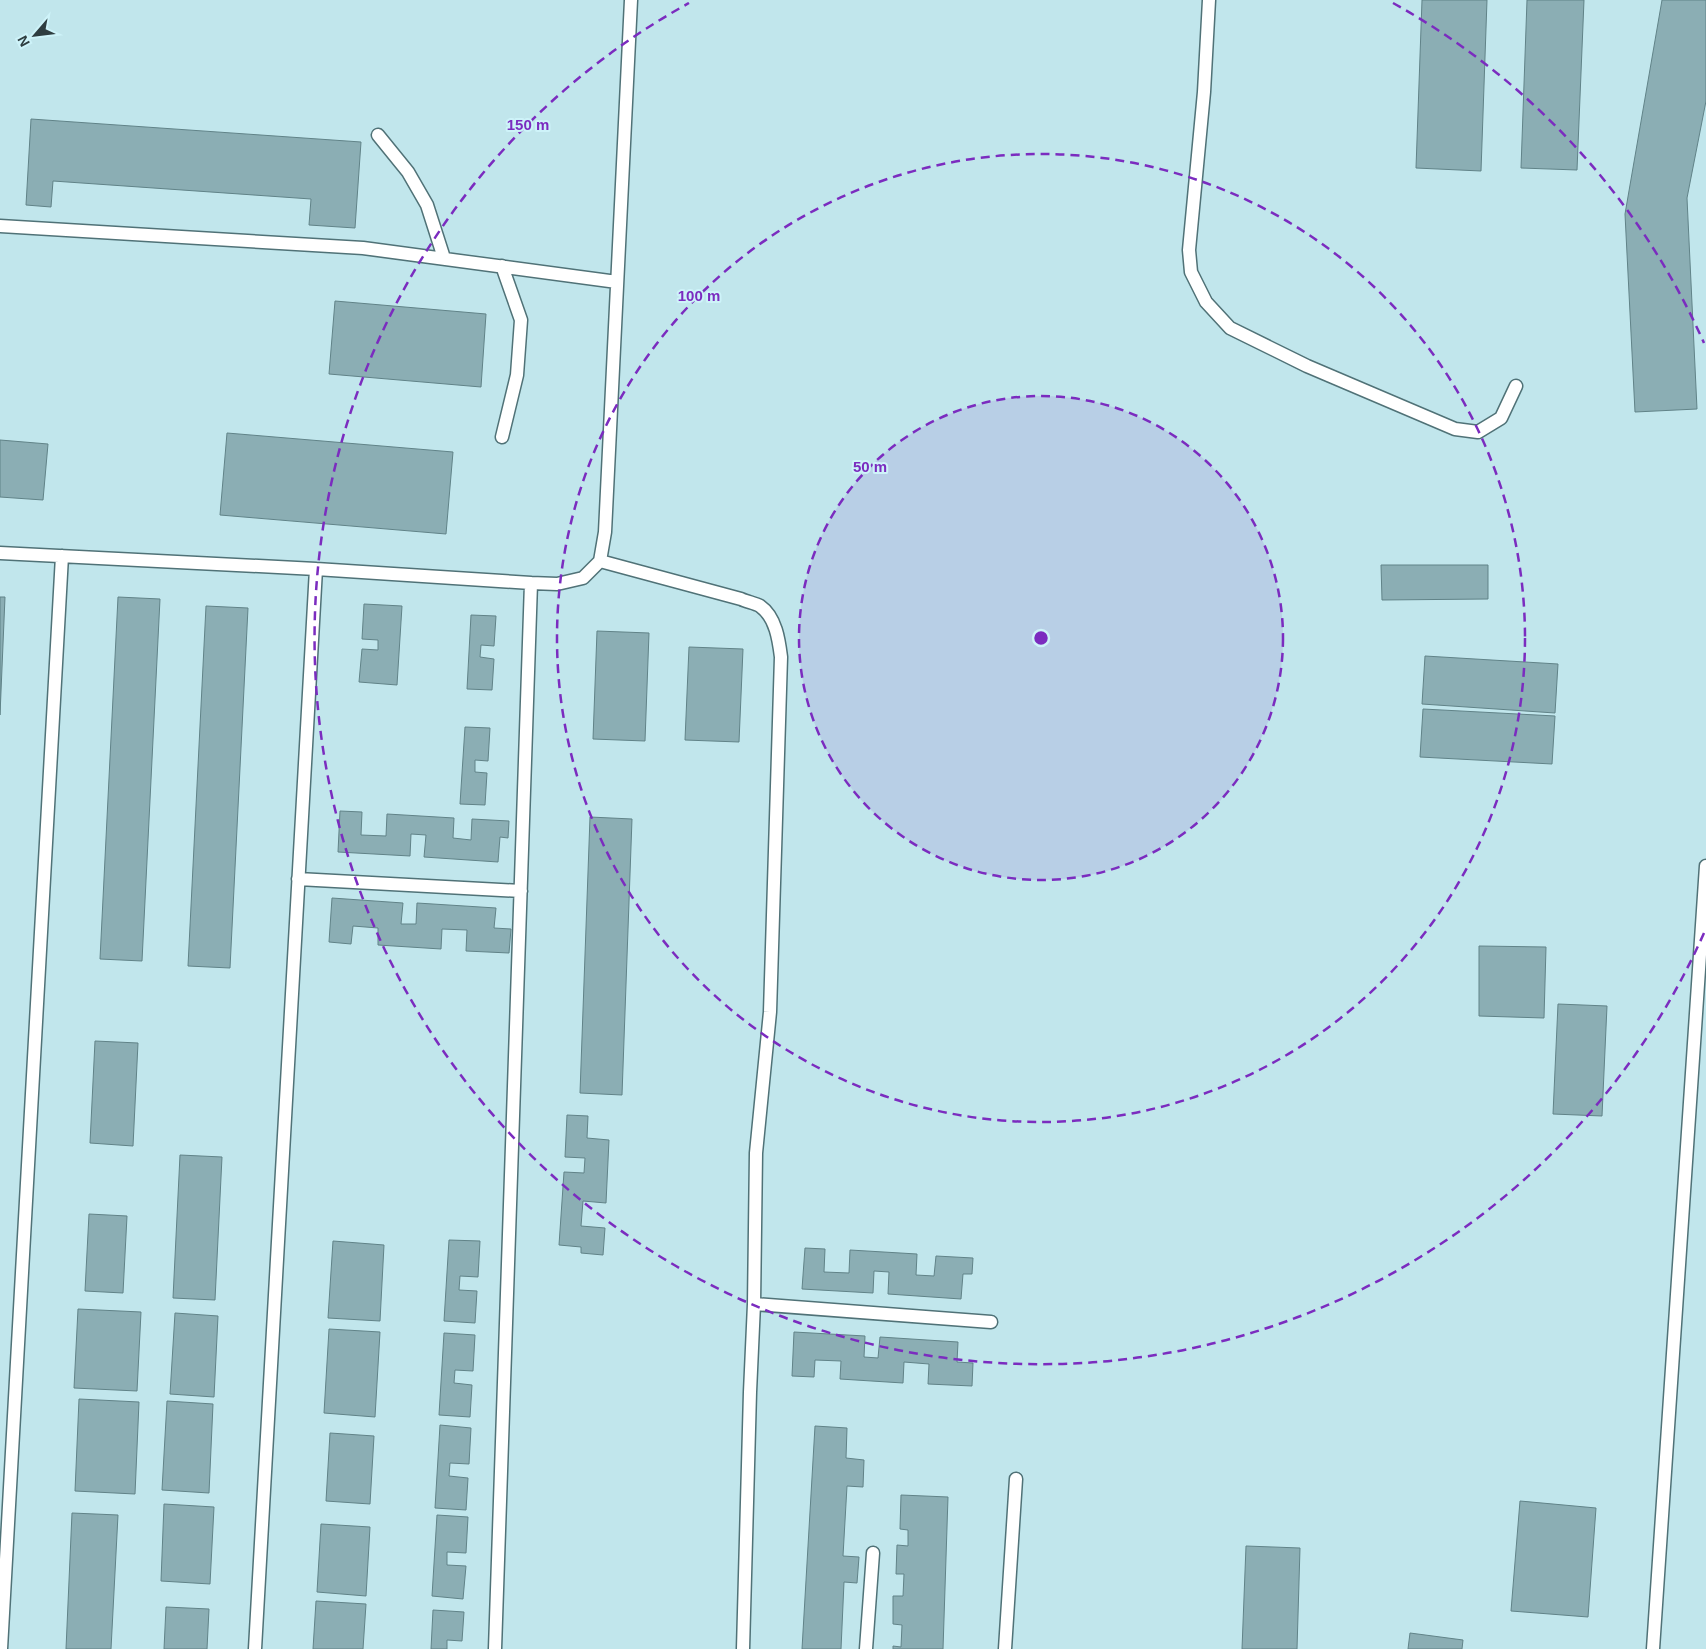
<svg xmlns="http://www.w3.org/2000/svg" width="1706" height="1649" viewBox="0 0 1706 1649" font-family="Helvetica,sans-serif">
<style>
.building{fill:#8baeb4;stroke:#618388}
.lines{fill:none;stroke-linecap:round;stroke-linejoin:round}
.lane-casing{stroke:#507277;stroke-width:15}
.lane{stroke:#fff;stroke-width:12}
.ring{fill:none;stroke:#7b2cbf;stroke-width:2.5;stroke-dasharray:9 6}
.centre{fill:#7b2cbf;stroke:#cef3f9;stroke-width:2.5}
.ring-label{font-size:15px;text-anchor:middle;font-weight:bold;fill:#7b2cbf;stroke:#cef3f9;stroke-width:4;stroke-linejoin:round;paint-order:stroke}
</style>
<rect width="100%" height="100%" fill="#c1e6ec"/>
<path class="building" d="M1422,0h65l-6,171 -65,-3z
M1527,0h57l-7,170 -56,-2z
M1662,0h44v101l-19,97 10,211 -62,3 -10,-198z
M31,119l330,23 -6,86 -46,-3 2,-26 -258,-18 -2,26 -25,-2z
M335,301l151,13 -5,73 -152,-13z
M227,433l226,19 -7,82 -226,-19z
M0,440l48,4 -5,56 -43,-3z
M1381,565h107v34l-106,1z
M0,597h5l-5,118z
M118,597l42,2 -18,362 -42,-2z
M364,604l38,2 -5,79 -38,-3 3,-33 16,1v-10l-16,-1z
M206,606l42,2 -18,360 -42,-2z
M471,615l25,1 -2,30 -13,-1 -1,12 14,2 -2,31 -25,-1z
M597,631l52,2 -4,108 -52,-2z
M689,647l54,2 -4,93 -54,-2z
M1425,656l133,8 -3,49 -133,-9z
M1423,709l132,7 -3,48 -132,-7z
M465,727l25,1 -2,33 -13,-1v12l12,1 -2,32 -25,-1z
M340,811l22,1 -1,23 25,1 1,-22 67,4 -1,20 18,2 1,-21 37,2 -1,17 -8,-1 -2,25 -74,-5 2,-22 -15,-1 -1,22 -72,-4z
M590,817l42,2 -10,276 -42,-2z
M332,898l71,5 -2,21h15l1,-21 79,5 -2,20 17,1 -2,24 -43,-2 1,-21 -25,-1 -1,20 -63,-4v-17l-25,-2 -2,18 -22,-2z
M1479,946l67,1 -2,71 -65,-2z
M1558,1004l49,2 -5,110 -49,-2z
M95,1041l43,2 -5,103 -43,-3z
M567,1115l21,1 -1,22 22,2 -3,63 -23,-2 -2,25 24,2 -2,27 -22,-2v-6l-22,-2 5,-73 20,1 1,-15 -20,-1z
M180,1155l42,2 -7,143 -42,-2z
M89,1214l38,2 -4,77 -38,-2z
M449,1240l31,1 -2,36 -18,-1 -1,14 18,1 -2,32 -31,-2z
M333,1241l51,4 -4,76 -52,-3z
M805,1248l20,1 -1,23 25,1 1,-23 67,4 -1,21 18,1 2,-20 37,2 -1,16h-9l-2,25 -73,-5 1,-22 -15,-1 -1,22 -71,-4z
M78,1309l63,3 -4,79 -63,-3z
M175,1313l43,3 -4,81 -44,-3z
M329,1329l51,3 -5,85 -51,-4z
M794,1332l71,4 -1,21 14,1 2,-21 78,5 -1,20 16,1 -1,23 -44,-2 1,-20 -25,-2 -1,21 -63,-4 1,-18 -26,-1 -1,17 -22,-1z
M444,1333l31,2 -2,36 -18,-1 -1,13 18,2 -2,32 -31,-2z
M79,1399l60,3 -4,92 -60,-3z
M167,1401l46,3 -4,89 -47,-3z
M440,1425l31,3 -2,36 -19,-1 -1,13 19,2 -2,32 -31,-2z
M815,1426l32,2 -1,30 18,2 -1,27 -16,-1 -4,70 16,1 -2,26 -13,-1 -3,67h-39z
M330,1433l44,3 -4,68 -44,-3z
M901,1495l47,2 -5,152h-50v-3l8,1 1,-22 -9,-1v-28h10l1,-22h-8l1,-29 11,1v-16l-8,-1z
M1520,1501l76,7 -8,109 -77,-6z
M164,1504l50,3 -4,77 -49,-3z
M72,1513l46,2 -7,134h-45z
M437,1515l31,2 -2,36 -19,-1v13l19,1 -3,33 -31,-3z
M321,1524l49,3 -4,69 -49,-4z
M1246,1546l54,2 -3,101h-55z
M316,1601l50,3 -3,45h-50z
M166,1607l43,2 -2,40h-43z
M433,1610l31,2 -2,29 -15,-1v9h-16z
M1410,1633l53,7 -1,9h-54z"/>
<g class="lines">
<g class="lane-casing">
<path id="lane" d="M1209,0l-5,92 -15,158 2,22 15,30 24,26 77,38 148,63 23,3 23,-14 15,-32
M378,135l30,37 19,33 17,53
M0,226l363,22 254,34
M502,266l19,54 -4,55 -15,62
M0,553l316,16 215,14
M600,561l141,38c6,3 14,4 19,7 16,11 19,35 21,51l-11,355 -14,141 -2,151 -4,88 -7,257
M298,879l223,12
M754,1304l237,18
M1,1649l61,-1093
M255,1649l61,-1080
M495,1649l36,-1066 26,1 26,-6 17,-17 5,-29 26,-532
M866,1649l7,-96
M1005,1649l11,-170
M1653,1649l53,-783"/>
</g>
<use href="#lane" class="lane"/>
</g>
<circle cx="1041" cy="638" r="242" fill="#7b2cbf" fill-opacity=".12"/>
<g class="ring">
<circle cx="1041" cy="638" r="242"/>
<circle cx="1041" cy="638" r="484"/>
<path d="M1704 933A726 726 0 1 1 689 3M1393 3A726 726 0 0 1 1704 343"/>
</g>
<circle cx="1041" cy="638" r="8" class="centre"/>
<g class="ring-label">
<text x="528" y="130">150 m</text>
<text x="699" y="301">100 m</text>
<text x="870" y="472">50 m</text>
</g>
<g transform="translate(35 35) rotate(242)" stroke="#cef3f9" stroke-width="4" paint-order="stroke">
<path d="M0-4L9 19L0 12L-9 19Z" fill="#2e3d40"/>
<text y="-8" font-size="14" font-weight="bold" text-anchor="middle" fill="#2e3d40">N</text>
</g>
</svg>
